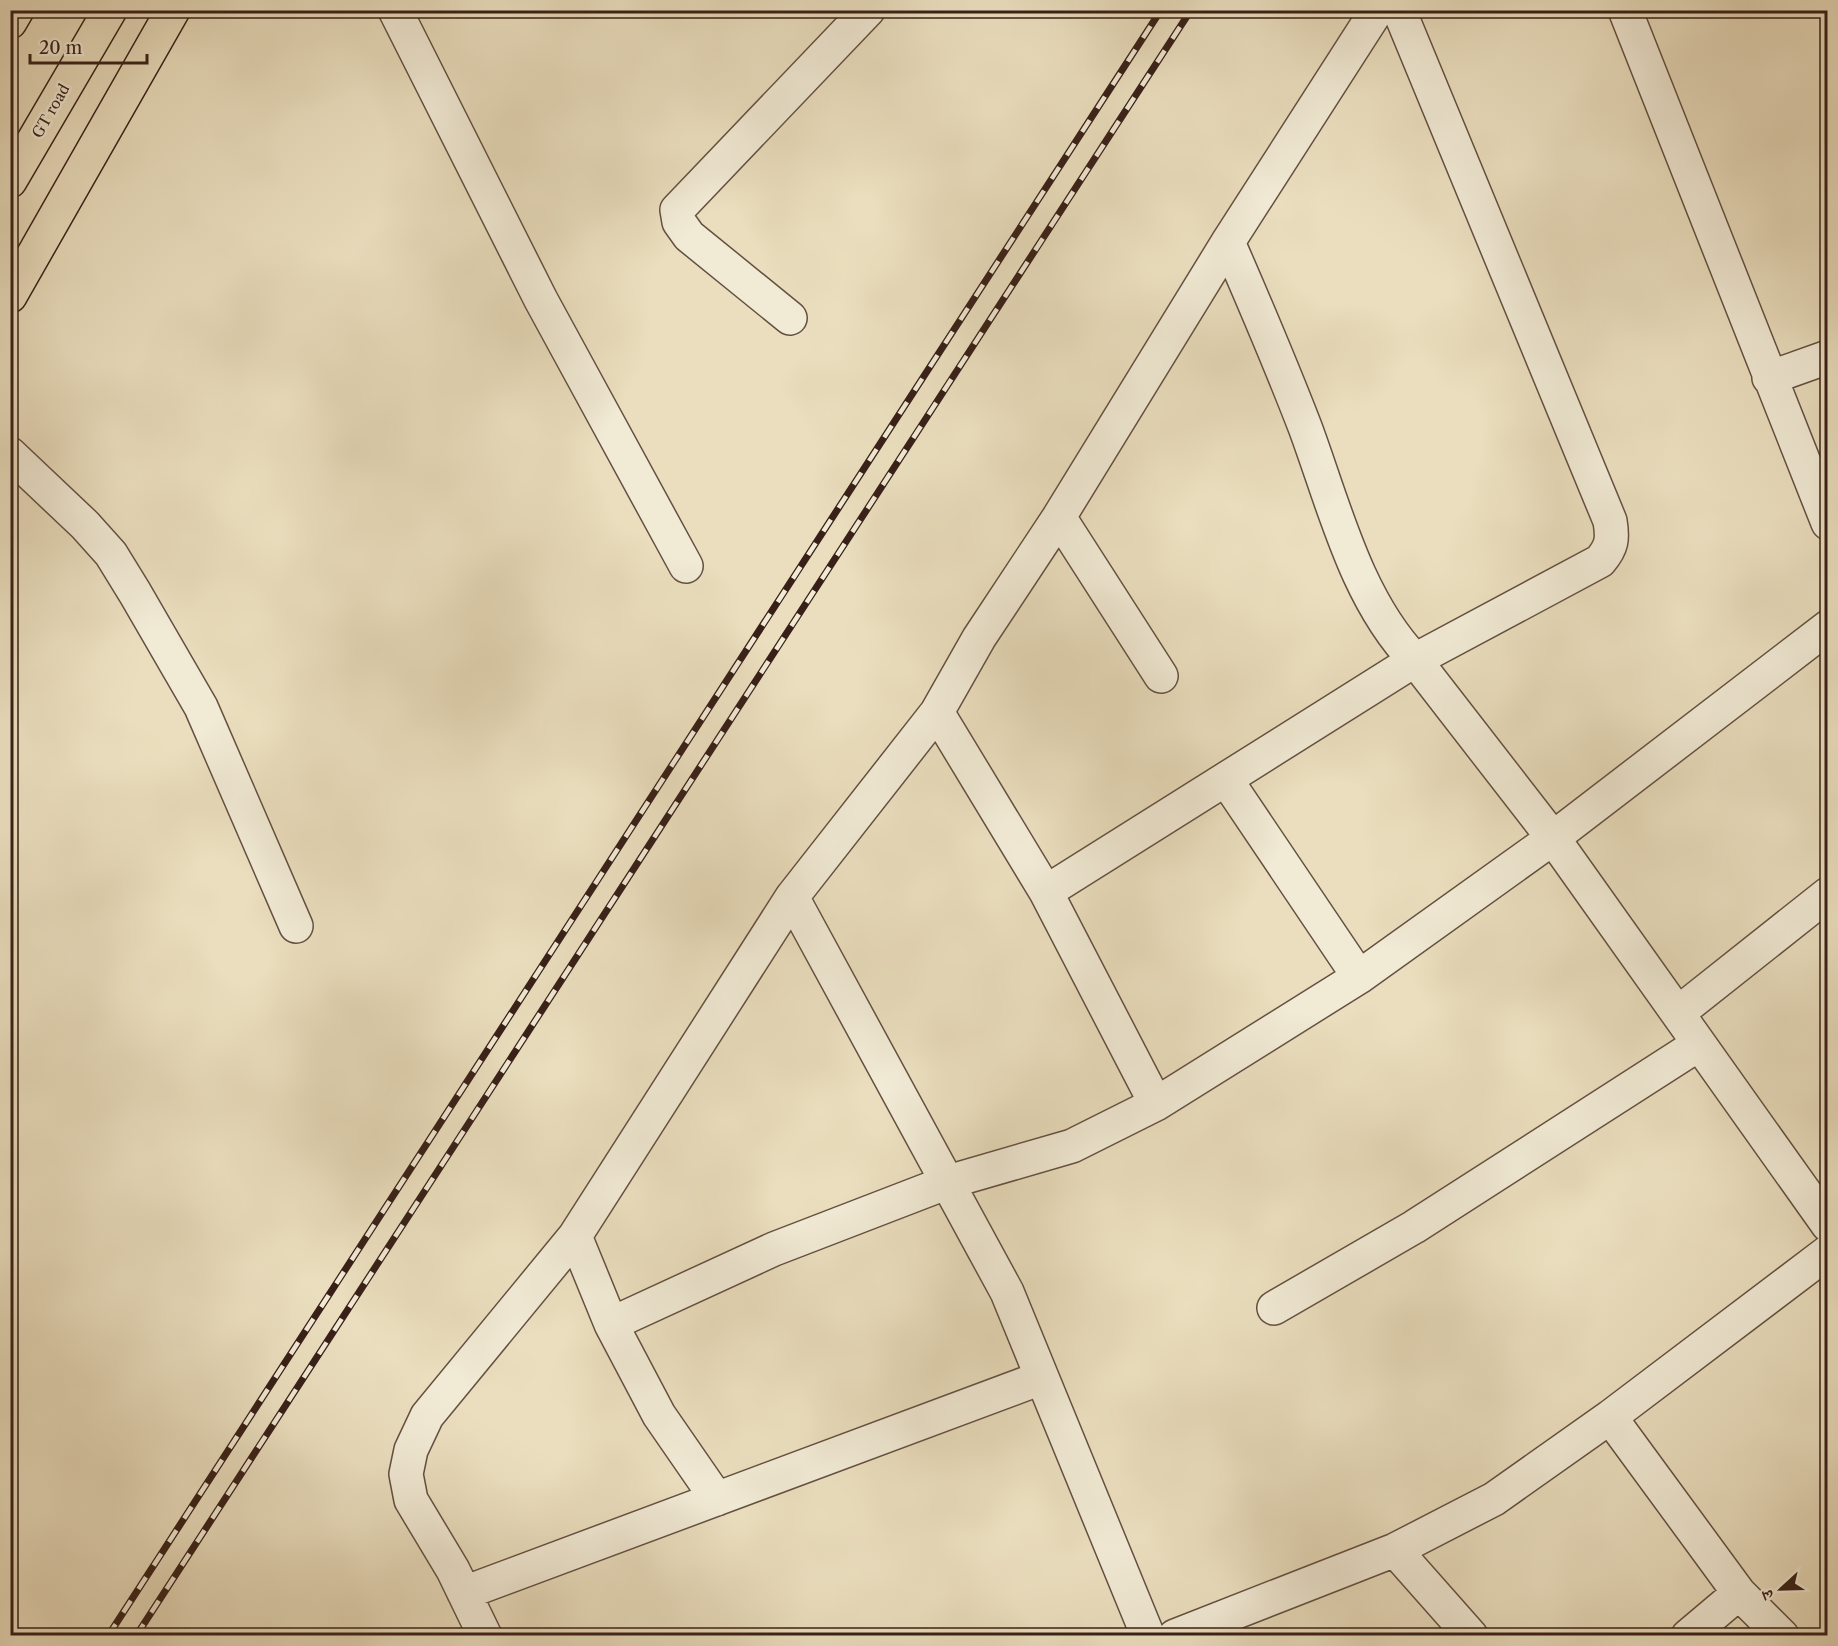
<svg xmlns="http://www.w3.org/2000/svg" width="1838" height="1646" viewBox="0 0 1838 1646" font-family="'Libre Caslon Text','Noto Serif Devanagari',serif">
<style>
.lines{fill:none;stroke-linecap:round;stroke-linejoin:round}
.minor-casing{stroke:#645042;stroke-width:36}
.major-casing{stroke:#382018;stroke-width:36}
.highway-casing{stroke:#382018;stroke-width:36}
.minor{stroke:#f1ead5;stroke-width:33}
.major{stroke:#eadebe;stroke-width:33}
.highway{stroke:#eadebe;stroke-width:33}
.rail-casing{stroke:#382018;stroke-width:7}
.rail{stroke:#f1ead5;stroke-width:4.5;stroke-dasharray:14;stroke-linecap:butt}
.labels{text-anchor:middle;stroke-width:5;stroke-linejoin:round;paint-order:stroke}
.street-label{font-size:15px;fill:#382018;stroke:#f1ead5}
</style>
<rect width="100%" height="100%" fill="#eadebe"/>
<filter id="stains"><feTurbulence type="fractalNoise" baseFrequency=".00333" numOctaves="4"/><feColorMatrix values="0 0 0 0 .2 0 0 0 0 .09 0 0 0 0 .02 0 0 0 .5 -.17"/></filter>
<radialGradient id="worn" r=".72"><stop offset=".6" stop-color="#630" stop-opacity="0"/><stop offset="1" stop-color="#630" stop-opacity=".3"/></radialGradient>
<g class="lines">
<g class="minor-casing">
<path id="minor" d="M395,10l146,290 145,266
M1625,10l203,513
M1228,242c27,62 53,123 77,185 29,78 51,172 110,233l138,178 275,387
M790,318l-101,-82 -10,-14 -2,-12 191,-200
M1769,378l59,-21
M10,454l75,71 26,29 24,39 66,114 95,219
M1059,517l102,159
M937,712l109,180 110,212
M1227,781l132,196
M1046,892l369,-232 185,-99c12,-14 13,-22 10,-40l-211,-511
M1678,1013l150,-119
M575,1236l36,88 48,91 58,84
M1274,1308l140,-81 285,-183
M611,1324l163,-75 174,-67 124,-36 84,-42 203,-127 194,-139 275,-211
M1610,1417l129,176 43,43
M1395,1550l76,86
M464,1593l577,-215
M485,1636l-32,-66 -42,-70 -5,-26 5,-24 16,-34 148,-180 217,-339
M1148,1636l-141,-344 -215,-395 145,-185 42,-74 80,-121 169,-275 149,-232
M1175,1636l220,-86 99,-51 116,-82 218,-165
M1688,1636l51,-43"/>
</g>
<g class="major-casing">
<path id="major" d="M10,296l163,-286"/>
</g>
<g class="highway-casing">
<path id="highway" d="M10,22l7,-12
M10,181l100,-171"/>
</g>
<use href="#minor" class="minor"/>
<use href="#major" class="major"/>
<use href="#highway" class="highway"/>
<g class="rail-casing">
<path id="rail" d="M108,1636l1053,-1626
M136,1636l1055,-1626"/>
</g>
<use href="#rail" class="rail"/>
</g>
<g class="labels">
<g class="street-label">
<text transform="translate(51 111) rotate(-60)" y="5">GT road</text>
</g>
</g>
<rect width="1838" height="1646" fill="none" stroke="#eadebe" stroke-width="36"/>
<rect x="12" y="12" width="1814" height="1622" fill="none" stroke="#382018" stroke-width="3"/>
<rect x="18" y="18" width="1802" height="1610" fill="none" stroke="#382018" stroke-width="1.5"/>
<g transform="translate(1781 1589) rotate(248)" stroke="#f1ead5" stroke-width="4.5" paint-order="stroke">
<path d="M0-4.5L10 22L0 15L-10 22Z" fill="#382018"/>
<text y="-9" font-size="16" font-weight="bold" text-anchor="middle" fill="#382018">उ</text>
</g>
<path d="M30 54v9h117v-9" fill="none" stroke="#382018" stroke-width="3"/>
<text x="39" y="54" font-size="18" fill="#382018" stroke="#f1ead5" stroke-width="4.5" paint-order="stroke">20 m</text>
<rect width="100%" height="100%" filter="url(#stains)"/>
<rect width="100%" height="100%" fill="url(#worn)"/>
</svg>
